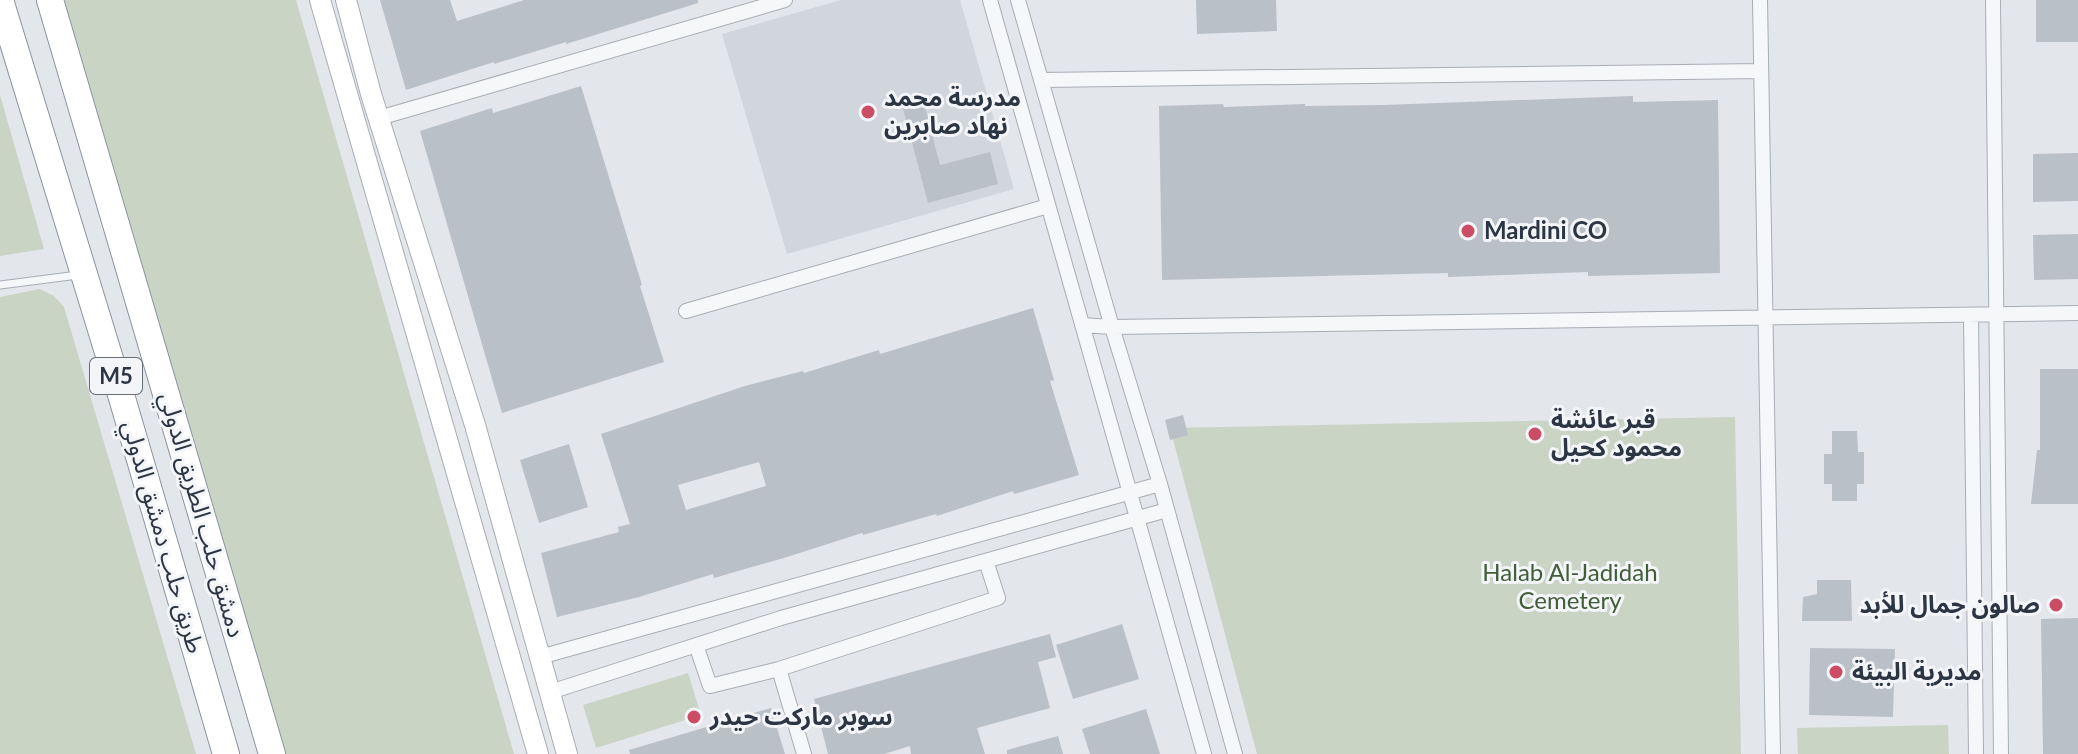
<svg xmlns="http://www.w3.org/2000/svg" width="2078" height="754" viewBox="0 0 2078 754" font-family="Lato,'Noto Sans Arabic',sans-serif">
<style>
.built{fill:#d1d6dd}
.green{fill:#c9d4c5}
.building{fill:#bac0c8;fill-rule:evenodd}
.lines{fill:none;stroke-linecap:round;stroke-linejoin:round}
.lane-casing{stroke:#a8adb5;stroke-width:9}
.street-casing{stroke:#a8adb5;stroke-width:16}
.secondary-casing{stroke:#a8adb5;stroke-width:22}
.highway-casing{stroke:#8b94a1;stroke-width:28}
.lane{stroke:#f6f7f9;stroke-width:7}
.street{stroke:#f6f7f9;stroke-width:14}
.secondary{stroke:#fff;stroke-width:20}
.highway{stroke:#fff;stroke-width:26}
.poi-dot{fill:#cb4d65;stroke:#f3f5f8;stroke-width:3}
.labels{text-anchor:middle;stroke-width:6;stroke-linejoin:round;paint-order:stroke}
.shield{fill:#f3f5f8;stroke:#676f79;stroke-width:2}
.shield-label{font-size:22px;font-weight:bold;fill:#2b3543}
.poi-label{font-size:24px;font-weight:bold;fill:#2b3543;stroke:#f3f5f8;text-anchor:start}
.street-label{font-size:24px;fill:#2b3543;stroke:#f3f5f8}
.park-label{font-size:24px;fill:#415e39;stroke:#f3f5f8}
</style>
<rect width="100%" height="100%" fill="#e3e6eb"/>
<path class="built" d="M841,0h119l54,189 -227,65 -65,-220z"/>
<path class="green" d="M64,0h232l218,754h-231z
M0,95l44,154 -44,7z
M40,289l14,7 10,11 132,447h-196v-457z
M1735,417l6,337h-484l-87,-326z
M688,673l13,42 -105,33 -13,-43z
M1948,725l1,29h-151l-1,-26z"/>
<path class="building" d="M380,0h70l7,21 67,-21h174v3l-132,41v-2l-72,22v-2l-88,28z
M1196,0h80l1,31 -80,3z
M2036,0h42v42h-42z
M581,86l61,199 -2,1 24,76 -162,51 -82,-282 72,-23 1,5z
M921,92l19,73 50,-13 8,32 -70,19 -28,-106z
M1633,96v6l85,-2 2,173 -132,3v-4l-140,5v-4l-286,7 -3,-174 64,-2 1,3 81,-3v2l79,-1z
M2078,153v48l-45,1v-48z
M2078,234v45l-44,1 -1,-45z
M1033,308l21,72 -4,1 29,94 -65,19 -1,-3 -76,25 -1,-2 -73,21 -1,-2 -75,24 -73,21 -1,-4 -74,23 -82,20 -16,-64 78,-21 -1,-5 12,-3 -29,-90 144,-48 58,-15 1,2 75,-23 1,4zM759,462l7,24 -80,24 -8,-25z
M2040,369h38v135h-47l6,-54h3z
M1183,415l5,20 -18,5 -5,-20z
M1832,431h25l1,21h6v32h-7v17h-25v-17h-8v-30h8z
M569,444l19,63 -49,16 -19,-63z
M1817,580h34l1,41h-50l1,-24 14,-3z
M2078,618v136h-35l-2,-135z
M1122,624l17,55 -66,20 -17,-54z
M1050,634l6,23 -18,5 12,46 -73,20 8,26h-74l-1,-8 -26,8h-56l-14,-55z
M1810,648l85,1 -2,68 -84,-2z
M771,708l14,46h-155l-1,-4z
M1146,709l14,45h-70l-8,-25z
M1058,736l5,18h-56v-4z"/>
<g class="lines">
<g class="lane-casing">
<path id="lane" d="M0,285l78,-10"/>
</g>
<g class="street-casing">
<path id="street" d="M990,0l214,754
M1018,0l94,327 48,157 75,270
M1760,0l13,754
M1993,0l8,754
M1041,80l720,-9
M379,118l406,-118
M686,311l362,-105
M1971,315l5,439
M1082,325l30,2 966,-14
M696,645l14,41 69,-17 25,85
M540,657l620,-173
M779,669l219,-71 -12,-37
M550,692l231,-74 386,-108"/>
</g>
<g class="secondary-casing">
<path id="secondary" d="M320,0l218,754
M346,0l25,94 104,331 92,329"/>
</g>
<g class="highway-casing">
<path id="highway" d="M0,0l122,398 104,356
M50,0l222,754"/>
</g>
<use href="#lane" class="lane"/>
<use href="#street" class="street"/>
<use href="#secondary" class="secondary"/>
<use href="#highway" class="highway"/>
</g>
<g class="poi-dot">
<circle cx="868" cy="112" r="8"/>
<circle cx="1468" cy="231" r="8"/>
<circle cx="1535" cy="434" r="8"/>
<circle cx="2056" cy="605" r="8"/>
<circle cx="1836" cy="672" r="8"/>
<circle cx="694" cy="717" r="8"/>
</g>
<g class="labels">
<rect class="shield" x="90" y="358" width="52" height="36" rx="6"/>
<g class="shield-label">
<text x="116" y="384">M5</text>
</g>
<g class="poi-label">
<text x="884" y="106">مدرسة محمد<tspan x="884" dy="28">نهاد صابرين</tspan></text>
<text x="1484" y="239">Mardini CO</text>
<text x="1551" y="428">قبر عائشة<tspan x="1551" dy="28">محمود كحيل</tspan></text>
<text x="2040" y="613" text-anchor="end">صالون جمال للأبد</text>
<text x="1852" y="680">مديرية البيئة</text>
<text x="710" y="725">سوبر ماركت حيدر</text>
</g>
<g class="street-label">
<text transform="translate(202 515) rotate(74)" y="8">دمشق حلب الطريق الدولي</text>
<text transform="translate(163 537) rotate(74)" y="8">طريق حلب دمشق الدولي</text>
</g>
<g class="park-label">
<text x="1570" y="581">Halab Al-Jadidah<tspan x="1570" dy="28">Cemetery</tspan></text>
</g>
</g>
</svg>
